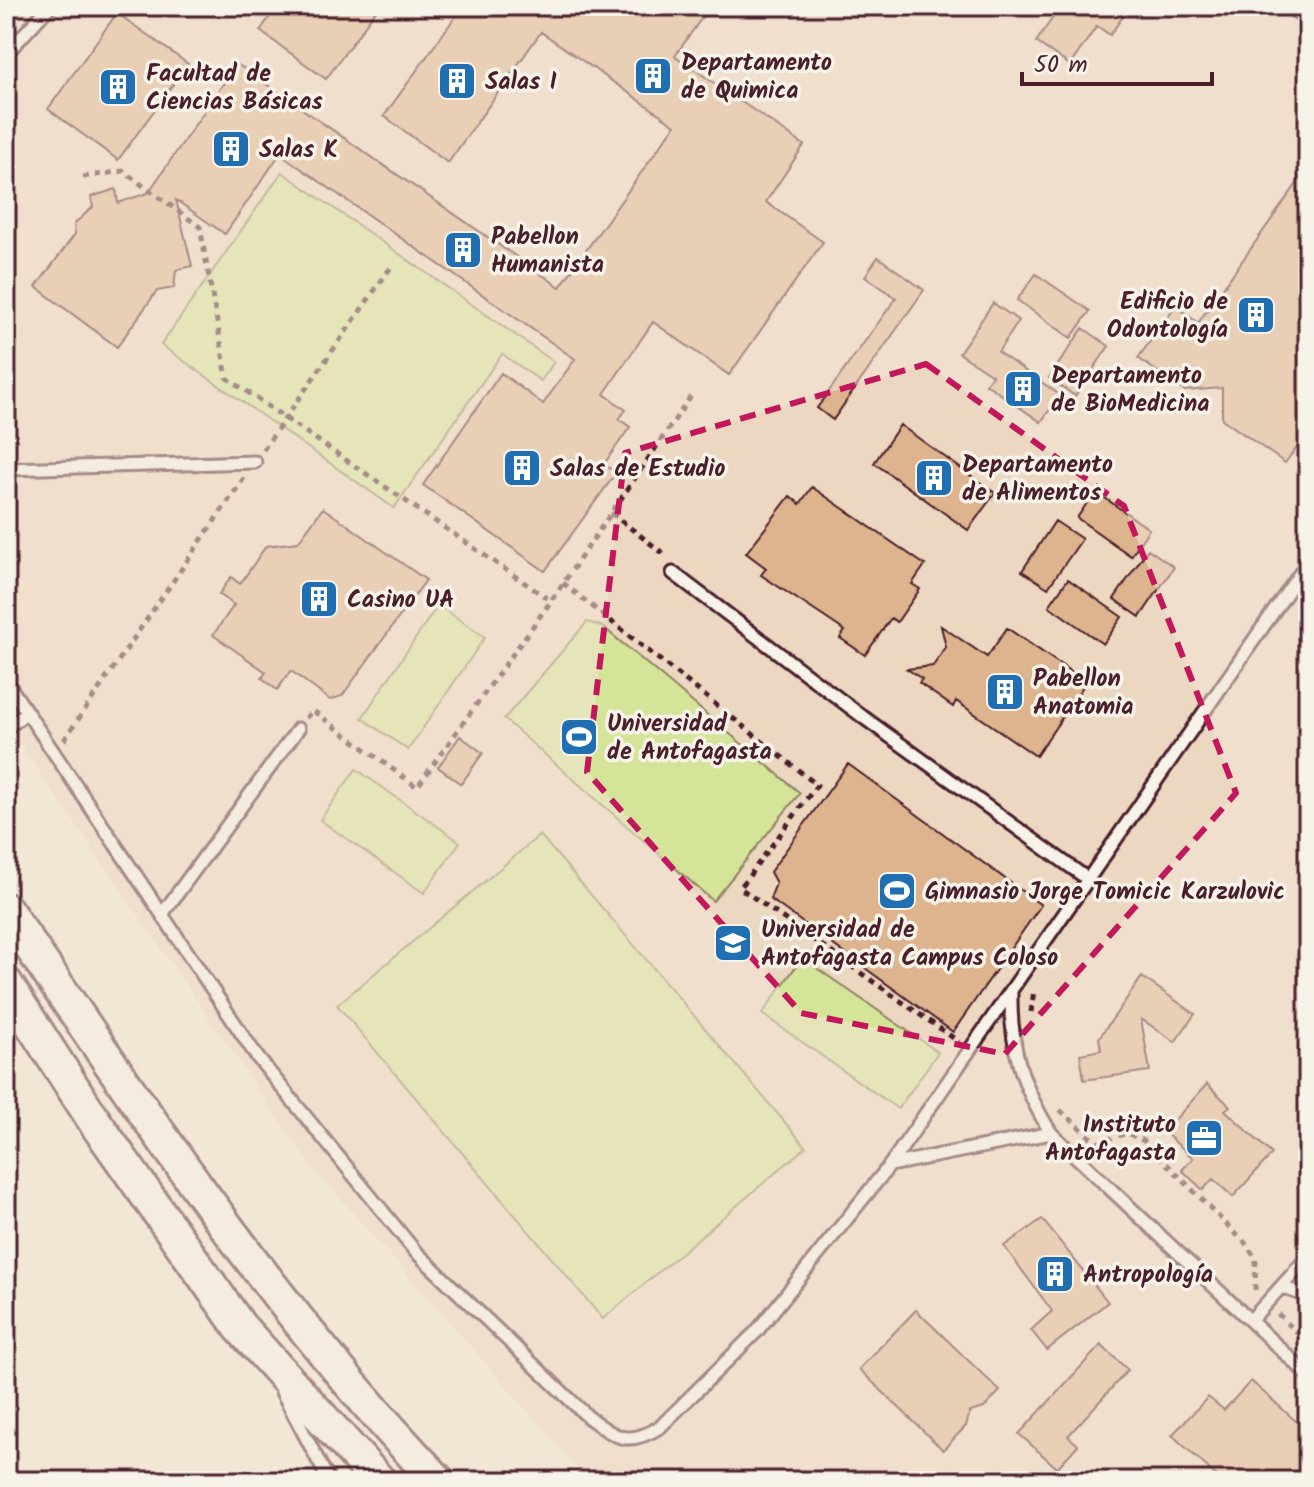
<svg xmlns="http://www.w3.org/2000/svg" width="1314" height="1487" viewBox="0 0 1314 1487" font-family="Kalam,sans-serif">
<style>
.built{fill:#ecd7c1}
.green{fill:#d4e498;stroke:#8f8262;stroke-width:2}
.building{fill:#deb48f;stroke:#4a1f2b;stroke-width:2}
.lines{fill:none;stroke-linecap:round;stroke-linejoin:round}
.service-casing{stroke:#4a1f2b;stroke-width:17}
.secondary-casing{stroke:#4a1f2b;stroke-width:38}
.path{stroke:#4a1f2b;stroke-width:5;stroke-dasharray:6 6;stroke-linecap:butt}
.service{stroke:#f7f3e8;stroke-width:11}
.secondary{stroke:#f7f3e8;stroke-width:32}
.marked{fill:none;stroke:#c2185b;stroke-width:6;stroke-dasharray:16 10;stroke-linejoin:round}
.labels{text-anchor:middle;stroke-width:7;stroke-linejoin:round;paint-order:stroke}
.poi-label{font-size:24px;font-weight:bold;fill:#4a1f2b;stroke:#f7f3e8;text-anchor:start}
</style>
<rect width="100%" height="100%" fill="#f2e6d6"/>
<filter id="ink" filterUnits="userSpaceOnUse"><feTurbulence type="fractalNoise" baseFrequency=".0125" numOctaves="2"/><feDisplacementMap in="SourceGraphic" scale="16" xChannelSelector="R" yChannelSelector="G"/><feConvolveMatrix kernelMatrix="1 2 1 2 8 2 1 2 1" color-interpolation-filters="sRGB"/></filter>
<g filter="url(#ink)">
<path class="built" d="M6,6h1302v1475h-718l-71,-80 -212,-241 -301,-437z"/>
<path class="green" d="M282,172l272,190 -13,19 -39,-27 -108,154 -233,-163z
M438,605l47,32 -77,113 -46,-32z
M587,622l16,5 197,166 -87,108 -209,-182z
M356,769l104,73 -36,51 -104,-73z
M540,835l266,312 -203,172 -266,-314z
M802,958l136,94 -40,57 -136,-95z"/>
<path class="building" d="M277,6h102l-53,73 -66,-48z
M463,6h247l-35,50 129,89 -38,57 57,40 -94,133 -76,-53 -49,72 22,16 -7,9 11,8 -26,37 12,9 -71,98 -122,-86 78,-112 42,31 32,-45 -295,-205 -55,80 -49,-34 16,66 -16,4 -2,18 -17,3 -40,56 -81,-60 39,-53 -1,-10 19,-17 -2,-10 25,-8 2,14 30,-10 89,-129 323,223 115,-162 -134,-93 -93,131 -64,-47z
M1061,6h69l-20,29 -13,-9 -27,39 -34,-23z
M117,13l71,51 -70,96 -70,-51z
M1308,168v285l-10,-7 -13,17 -63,-44v-31l-37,3 -47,-33 38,-52 22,17z
M878,257l46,33 -91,130 -16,-12 79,-110 -31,-22z
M1036,274l54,37 -19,27 -54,-38z
M993,303l26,18 -21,31 62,43 -19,27 -55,-38 6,-9 -33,-22z
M1083,328l26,18 -34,50 -26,-18z
M900,425l95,68 -27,37 -94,-67z
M812,487l113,78 -13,19 8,5 -23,33 -6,-4 -26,37 -25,-17 5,-7 -84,-56 5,-7 -20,-15 44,-57 10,8z
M1095,491l54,38 -18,27 -54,-38z
M323,508l103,72 -84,116 -12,4 -39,-29 -14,19 -15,-12 4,-6 -53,-37 21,-30 -15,-11 12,-17 9,7 26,-38 32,-4z
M1055,521l27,18 -34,49 -26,-17z
M1148,549l26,18 -34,50 -26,-18z
M1068,579l54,38 -19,27 -54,-38z
M941,626l46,31 20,-29 79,54 -50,74 -80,-55 -3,6 -34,-24 3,-4 -15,-10 26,-3 13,-19z
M460,736l23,17 -22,31 -23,-17z
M848,764l193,141 -88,127 -183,-133 6,-16 -6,-11z
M1142,977l53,37 -20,28 -34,-23 9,52 -66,9 -4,-26 21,-4 -2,-12z
M1207,1084l23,22 -5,4 47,44 -39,43 -20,-18 -10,11 -21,-20 11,-12 -29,-26z
M1042,1219l66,83 -61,48 -16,-20 21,-19 -48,-65z
M916,1310l84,81 -16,17 -14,4 -4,14 -23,24 -84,-81z
M1101,1345l27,25 -60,66 10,9 -21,23 -38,-34z
M1251,1381l57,51v49h-86l-50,-46 36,-38 16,13z"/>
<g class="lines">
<g class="service-casing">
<path id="service" d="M1288,6l20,14
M6,54l44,-48
M6,469l249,-7
M673,573l190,144 226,163
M6,681l252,377 157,193 173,166c29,21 39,30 72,10l97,-96 133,-166 418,-603
M6,729l21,-17
M163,913l135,-184
M1011,991c-1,57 10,93 40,142l257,242
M890,1165l161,-32
M1281,1287l23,8 4,-3
M1251,1320l57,-63
M282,1392l47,89"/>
</g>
<g class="secondary-casing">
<path id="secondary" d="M6,910c135,198 266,398 432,571
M6,984l91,141 143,202 139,154"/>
</g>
<path class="path" d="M83,177l40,-6 77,56 27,151 324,223 140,-205
M263,450l128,-183
M611,513l57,44
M563,583l254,202 -77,103 219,154
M306,718l6,-8 105,77 134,-186
M64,740l180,-262
M1031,1012l3,-22
M1060,1110l37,33 30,-10 17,8 102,103 10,15 -1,31
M1278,1314l30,29"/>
<use href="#service" class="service"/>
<use href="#secondary" class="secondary"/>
</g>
</g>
<path d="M0 0H1314V1487H0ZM926,364l198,142 112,287 -231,261 -204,-41 -214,-241 38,-319z" fill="#f2e6d6" fill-opacity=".55" fill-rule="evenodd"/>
<path class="marked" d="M926,364l198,142 112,287 -231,261 -204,-41 -214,-241 38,-319z"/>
<defs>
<g id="building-square" transform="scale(2)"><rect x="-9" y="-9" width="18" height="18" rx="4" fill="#1f6fb2" stroke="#f7f3e8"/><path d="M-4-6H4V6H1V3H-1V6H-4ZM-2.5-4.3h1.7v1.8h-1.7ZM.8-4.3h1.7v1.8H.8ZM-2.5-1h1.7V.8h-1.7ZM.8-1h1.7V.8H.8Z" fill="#fff"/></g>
<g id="stadium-square" transform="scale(2)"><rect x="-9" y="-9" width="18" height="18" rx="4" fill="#1f6fb2" stroke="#f7f3e8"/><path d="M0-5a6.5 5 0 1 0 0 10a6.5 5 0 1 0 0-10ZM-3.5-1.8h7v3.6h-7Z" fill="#fff"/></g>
<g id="university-square" transform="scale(2)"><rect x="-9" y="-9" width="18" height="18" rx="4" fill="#1f6fb2" stroke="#f7f3e8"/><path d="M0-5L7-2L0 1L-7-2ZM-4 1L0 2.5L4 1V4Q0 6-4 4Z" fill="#fff"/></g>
<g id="office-square" transform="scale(2)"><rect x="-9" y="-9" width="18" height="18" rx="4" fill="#1f6fb2" stroke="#f7f3e8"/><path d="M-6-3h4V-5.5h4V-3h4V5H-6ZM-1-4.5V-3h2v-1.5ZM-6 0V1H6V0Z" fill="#fff"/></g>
</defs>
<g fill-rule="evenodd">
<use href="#building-square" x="653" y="76"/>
<use href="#building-square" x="457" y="81"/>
<use href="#building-square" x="118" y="87"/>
<use href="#building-square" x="231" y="149"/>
<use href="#building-square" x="463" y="250"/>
<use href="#building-square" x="1256" y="315"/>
<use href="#building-square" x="1023" y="389"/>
<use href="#building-square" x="522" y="468"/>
<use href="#building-square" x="934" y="478"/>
<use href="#building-square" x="319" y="599"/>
<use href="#building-square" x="1005" y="692"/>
<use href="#stadium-square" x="579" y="737"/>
<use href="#stadium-square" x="897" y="891"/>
<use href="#university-square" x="733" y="943"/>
<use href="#office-square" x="1204" y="1138"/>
<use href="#building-square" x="1055" y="1274"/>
</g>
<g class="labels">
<g class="poi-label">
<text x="681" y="70">Departamento<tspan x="681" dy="28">de Quimica</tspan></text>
<text x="146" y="81">Facultad de<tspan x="146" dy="28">Ciencias Básicas</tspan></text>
<text x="485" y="89">Salas I</text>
<text x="259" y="157">Salas K</text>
<text x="491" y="244">Pabellon<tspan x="491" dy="28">Humanista</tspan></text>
<text x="1228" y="309" text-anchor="end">Edificio de<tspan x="1228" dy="28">Odontología</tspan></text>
<text x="1051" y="383">Departamento<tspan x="1051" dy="28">de BioMedicina</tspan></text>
<text x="962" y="472">Departamento<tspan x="962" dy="28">de Alimentos</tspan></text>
<text x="550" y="476">Salas de Estudio</text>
<text x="347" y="607">Casino UA</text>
<text x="1033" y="686">Pabellon<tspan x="1033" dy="28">Anatomia</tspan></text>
<text x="607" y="731">Universidad<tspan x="607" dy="28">de Antofagasta</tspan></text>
<text x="925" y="899">Gimnasio Jorge Tomicic Karzulovic</text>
<text x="761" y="937">Universidad de<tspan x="761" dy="28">Antofagasta Campus Coloso</tspan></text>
<text x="1176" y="1132" text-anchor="end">Instituto<tspan x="1176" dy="28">Antofagasta</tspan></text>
<text x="1083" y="1282">Antropología</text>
</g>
</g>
<rect width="1314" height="1487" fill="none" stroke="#f7f3e8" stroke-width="32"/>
<rect x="16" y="16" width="1282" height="1455" fill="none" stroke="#4a1f2b" stroke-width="3" filter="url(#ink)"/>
<path d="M1022 72v12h190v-12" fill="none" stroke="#4a1f2b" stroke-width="4"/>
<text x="1034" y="72" font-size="24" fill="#4a1f2b" stroke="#f7f3e8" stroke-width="6" paint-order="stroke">50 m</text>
</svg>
